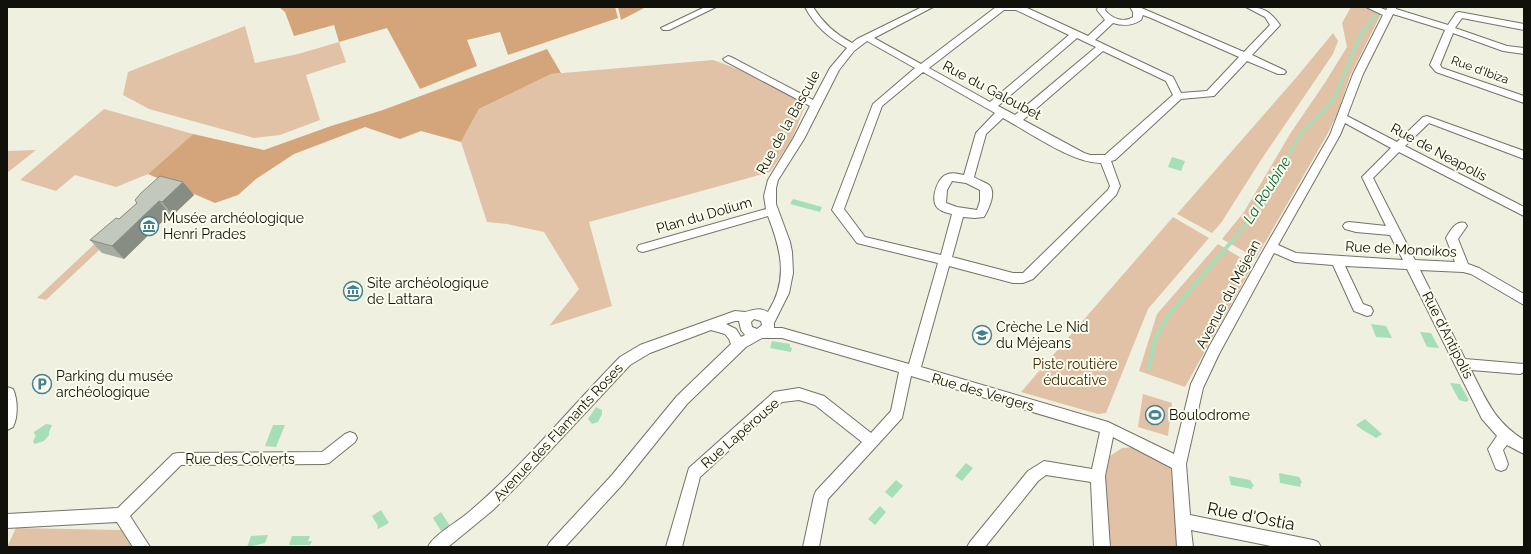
<svg xmlns="http://www.w3.org/2000/svg" width="1531" height="554" viewBox="0 0 1531 554" font-family="Raleway,sans-serif">
<style>
.green{fill:#e2c2a7}
.forest{fill:#d4a57b}
.water{fill:#a6deb7}
.lines{fill:none;stroke-linecap:round;stroke-linejoin:round}
.stream-far1{stroke:#a6deb7;stroke-width:3}
.stream{stroke:#a6deb7;stroke-width:4}
.minor-casing{stroke:#737366;stroke-width:2}
.tertiary-casing{stroke:#737366;stroke-width:2}
.minor{fill:#fff;fill-rule:evenodd}
.tertiary{fill:#fff;fill-rule:evenodd}
.wall{fill:#a7ada2}
.shaded-wall{fill:#888d84}
.building{fill:#c2c9bc;stroke:#888d84}
.labels{text-anchor:middle;stroke-width:4;stroke-linejoin:round;paint-order:stroke}
.far-street-label{font-size:12px;fill:#0f100a;stroke:#fdfdee}
.street-label{font-size:14px;fill:#0f100a;stroke:#fdfdee}
.poi-label{font-size:14px;fill:#0f100a;stroke:#fdfdee;text-anchor:start}
.park-label{font-size:14px;fill:#422301;stroke:#fdfdee}
.water-label{font-size:15px;font-style:italic;fill:#0b6739;stroke:#fdfdee}
.near-street-label{font-size:17px;fill:#0f100a;stroke:#fdfdee}
</style>
<rect width="100%" height="100%" fill="#eff0e0"/>
<path class="green" d="M1351,7h11l19,7 -31,62 -12,36 -10,21 -72,125 -34,-19 22,-27 46,-78 36,-53 21,-34 -5,-24z
M245,26l10,37 43,-9 41,-12 7,20 -40,13 14,45 -40,15 -26,3 -105,-29 -26,-14 5,-23z
M1333,33l5,8 -5,13 -72,106 -40,63 -9,10 -35,-19 118,-135z
M713,60c29,10 68,27 92,46l-14,35 -21,31 -181,50 23,84 -63,20 30,-37 -35,-57 -37,-8 -20,-2 -26,-80 18,-33 72,-35z
M104,109l89,25 -45,40 -32,13 -41,-12 -19,16 -36,-11z
M36,150l-29,23v-22z
M1173,217l36,21 -61,71 -42,104 -8,1 -77,-22z
M103,236l8,3 -65,61 -9,-2z
M1218,244l35,21 -68,122 -46,-16 18,-57z
M1143,394l29,9 -4,33 -30,-9z
M1136,447l26,15 9,7 6,78h-69l-4,-62 6,-29 12,-8z
M16,528l106,2 10,17h-125z"/>
<path class="forest" d="M279,7h336l3,11 -110,37 -8,-23 -33,8 10,26 -57,23 -33,-61 -48,14 -5,-17 -40,11 -9,-24z
M618,7h28l-25,13z
M547,49l14,24 -10,1 -72,35 -18,33 -40,-11 -21,8 -35,-12 -71,27 -38,25 -18,16 -23,8 -67,-29 45,-40 71,16 67,-24 52,-16z"/>
<path class="water" d="M1172,157l13,4 -4,10 -13,-4z
M793,199l29,8 -2,5 -30,-8z
M1371,324l15,2 6,12 -16,-1z
M1420,332l11,1 8,15 -12,-1z
M772,341l18,3v3l2,1 -1,4 -21,-4z
M1450,383l10,1 9,16 -3,2 -7,-2z
M596,407l6,3v4l-4,8 -6,2 -4,-5z
M1365,419l17,15 -6,4c-7,-5 -13,-7 -20,-13z
M46,424l6,1 -3,7v3l-5,6 -9,3 -2,-2 3,-7 -2,-1v-2z
M273,425h12l-9,22 -11,-1z
M966,463l7,5 -11,13 -7,-5z
M1279,473l20,4 3,5 -2,3 1,2 -21,-4z
M1229,476l21,4 4,6 -2,1v2l-21,-4z
M896,480l7,6 -11,12 -7,-6z
M880,506l6,6 -11,13 -7,-6z
M381,510l8,13 -11,6 -1,-1 1,-2 -6,-10z
M441,512l9,14 -9,5 -8,-13z
M268,535l-3,8 -18,4 4,-11z
M292,536h18l-2,5h4l-2,4h-21z"/>
<g class="lines">
<path class="stream-far1" d="M1232,241l21,-25 49,-84 19,-18 14,-17 25,-61 22,-29"/>
<path class="stream" d="M1149,368l6,-29 12,-22 66,-77"/>
<g class="minor-casing">
<path id="minor" d="M705,7h11l-47,23h-6l-2,-2z
M805,7h8c10,16 22,27 39,36l5,-4 65,-32h11l-59,31 47,26 75,-57h29l63,29 17,-16 -8,-10 1,-3h8l-1,3c7,9 19,13 28,7v-5l-3,-5h9l105,45 26,-27 -5,-8 -19,-10c17,0 24,4 34,18l-28,30 32,15 2,2 -2,2h-6l-31,-13 -33,35 -33,3 -66,61 -4,1 9,25 -4,9 -83,84 -10,4h-10l-64,-17 -28,101 187,55 66,32 17,-70 18,-37 58,-103 63,-109 23,-61 30,-59 -17,-8h12l8,3 2,-3h8v2l52,16 8,-12 3,-1 65,12v6l-62,-12 -7,10 52,18 17,2v6l-21,-3 -50,-18 -13,32 2,3 82,28v7l-88,-31 -6,-7 15,-35 -52,-16 -30,60 -16,42 50,26 26,-25 4,-1 97,35v8l-95,-36 -24,23 119,61v9l-125,-64 -26,26 42,82 40,2 -9,-24c4,-7 10,-18 19,-15l2,3 -9,13 10,25 11,4 45,26v11l-53,-31 -8,-2 -43,-2 45,89 59,5v8l-4,2 -49,-4c16,31 23,51 53,70v14l-17,-9 -4,5 5,14 -2,5 -5,2 -5,-2 -8,-20 9,-13 -15,-17 -75,-150 -62,-3 18,38 8,3 2,4 -2,4 -4,1 -13,-5 -21,-46 -38,-3 -21,-9 -55,101 -16,34 -17,76 4,51 123,25 5,2 3,5h-45l-85,-17 2,17h-16l-5,-79 -59,-31 -8,39 5,71h-16l-3,-65 -45,-7 -8,6 -53,66h-18l3,-5 58,-71 16,-10 48,8 8,-37 -189,-56 -9,42 -74,81 -9,48h-16l11,-51 2,-5 46,-49 -47,-37 -16,-5 -17,2 -82,75 -18,70h-16l23,-79 85,-76 25,-4 25,8 47,37 20,-22 8,-39 -117,-34h-20l-16,9 -59,57 -65,81 -57,62h-18l3,-5 62,-67 65,-79 54,-52 -2,-5 -4,-5 -14,-4 -61,23 -20,12 -114,122 -23,23 -45,37h-20c5,-12 31,-26 41,-35 55,-47 101,-104 151,-155l20,-12 95,-34c3,0 7,1 10,1 9,-2 14,-5 23,0 21,-33 13,-62 0,-96l-125,36 -4,-1 -2,-3 2,-3 4,-1 123,-35 -2,-13 4,-16 25,-41 17,-33 -85,-45 -2,-2 5,-3 3,1 82,43 17,-32 17,-20c-19,-11 -32,-22 -42,-41zM1004,10h12l53,25 -79,67 -61,-34zM1143,15l8,3 88,39 -32,34 -26,2 -8,-16 -78,-37 18,-17c10,3 19,3 28,-3zM1077,38l19,9 -81,68 -17,-9zM867,41l48,27 -42,36 -41,106 25,33 81,20 -29,101 -127,-36h-8v-5l15,-30 4,-20 -1,-21 -2,-10 -14,-38v-16l2,-8 26,-41 35,-69 15,-19zM1103,51l63,30 7,14 -68,60h-15l-6,-2 -61,-33zM923,72l72,41 -19,20 -12,42c-5,-1 -11,-3 -16,-1 -10,2 -17,23 -12,32 3,5 11,7 16,8l-11,41 -76,-18 -21,-28 38,-103zM1003,118c26,14 69,45 98,45l9,23 -2,4 -85,83h-10l-61,-16 11,-40 12,1 9,-1c4,-7 13,-24 5,-32 -4,-3 -11,-5 -15,-8l12,-43zM1345,123l46,25 -29,29 24,49 -37,-4 -4,1 -2,3 2,3 11,3 34,3 13,25 -107,-7 -18,-8 62,-110zM952,181l14,2 14,7v11l-3,9 -20,-3 -11,-4 1,-13zM754,319l7,2 1,4 -5,4 -5,-2 -1,-5zM735,321h4l2,9 4,5 -4,2 -5,-8 -10,-5z
M350,432l5,2 2,4 -2,4 -26,21 -5,1 -143,1 -51,51 20,31h-17l-16,-25 -110,6v-14l111,-6 55,-54 5,-1 144,-1 23,-18z"/>
</g>
<g class="tertiary-casing">
<path id="tertiary" d="M7,387l6,2c5,11 5,28 0,38l-6,3z"/>
</g>
<use href="#minor" class="minor"/>
<use href="#tertiary" class="tertiary"/>
</g>
<path class="wall" d="M183,182l11,13 -21,20 -3,-1 -46,45 -22,-6 -12,-13 29,-21 18,-16z"/>
<path class="shaded-wall" d="M183,182l11,13 -21,20 -11,-13z
M159,201l11,13 -46,45 -12,-13z"/>
<path class="building" d="M160,176l23,6 -21,20 -3,-1 -47,45 -22,-6 26,-22 3,1 18,-16 -2,-3 6,-7z"/>
<defs>
<g id="museum-ring" transform="scale(1)"><circle r="9.5" fill="#fdfdee" stroke="#428095" stroke-width="1.5"/><path d="M0-6L6-3V-2H-6V-3ZM-5-1h2V3h-2ZM-1-1h2V3h-2ZM3-1h2V3H3ZM-6 4H6V6H-6Z" fill="#428095"/></g>
<g id="school-ring" transform="scale(1)"><circle r="9.5" fill="#fdfdee" stroke="#428095" stroke-width="1.5"/><path d="M0-5L7-2L0 1L-7-2ZM-4 1L0 2.5L4 1V4Q0 6-4 4Z" fill="#428095"/></g>
<g id="parking-ring" transform="scale(1)"><circle r="9.5" fill="#fdfdee" stroke="#428095" stroke-width="1.5"/><path d="M-3.5-5.5H1a3.5 3.5 0 0 1 0 7H-1V5.5H-3.5ZM-1-3.4V-.6H.8a1.4 1.4 0 0 0 0-2.8Z" fill="#428095"/></g>
<g id="stadium-ring" transform="scale(1)"><circle r="9.5" fill="#fdfdee" stroke="#428095" stroke-width="1.5"/><path d="M0-5a6.5 5 0 1 0 0 10a6.5 5 0 1 0 0-10ZM-3.5-1.8h7v3.6h-7Z" fill="#428095"/></g>
</defs>
<g fill-rule="evenodd">
<use href="#museum-ring" x="149" y="226"/>
<use href="#museum-ring" x="353" y="291"/>
<use href="#school-ring" x="982" y="335"/>
<use href="#parking-ring" x="42" y="384"/>
<use href="#stadium-ring" x="1155" y="415"/>
</g>
<g class="labels">
<g class="far-street-label">
<text transform="translate(1480 70) rotate(20)" y="4">Rue d'Ibiza</text>
</g>
<g class="street-label">
<text transform="translate(992 90) rotate(28)" y="5">Rue du Galoubet</text>
<text transform="translate(788 122) rotate(-61)" y="5">Rue de la Bascule</text>
<text transform="translate(1439 152) rotate(28)" y="5">Rue de Neapolis</text>
<text transform="translate(704 215) rotate(-16)" y="5">Plan du Dolium</text>
<text transform="translate(1401 249) rotate(3)" y="5">Rue de Monoikos</text>
<text transform="translate(1228 294) rotate(-62)" y="5">Avenue du Méjean</text>
<text transform="translate(1448 335) rotate(63)" y="5">Rue d'Antipolis</text>
<text transform="translate(983 392) rotate(16)" y="5">Rue des Vergers</text>
<text transform="translate(558 432) rotate(-47)" y="5">Avenue des Flamants Roses</text>
<text transform="translate(740 433) rotate(-41)" y="5">Rue Lapérouse</text>
<text x="240" y="464">Rue des Colverts</text>
</g>
<g class="poi-label">
<text x="163" y="223">Musée archéologique<tspan x="163" dy="16">Henri Prades</tspan></text>
<text x="367" y="288">Site archéologique<tspan x="367" dy="16">de Lattara</tspan></text>
<text x="996" y="332">Crèche Le Nid<tspan x="996" dy="16">du Méjeans</tspan></text>
<text x="56" y="381">Parking du musée<tspan x="56" dy="16">archéologique</tspan></text>
<text x="1169" y="420">Boulodrome</text>
</g>
<g class="park-label">
<text x="1075" y="369">Piste routière<tspan x="1075" dy="16">éducative</tspan></text>
</g>
<g class="water-label">
<text transform="translate(1267 190) rotate(-58)" y="5">La Roubine</text>
</g>
<g class="near-street-label">
<text transform="translate(1251 516) rotate(11)" y="6">Rue d'Ostia</text>
</g>
</g>
<rect width="1531" height="554" fill="none" stroke="#0f100a" stroke-width="16"/>
</svg>
